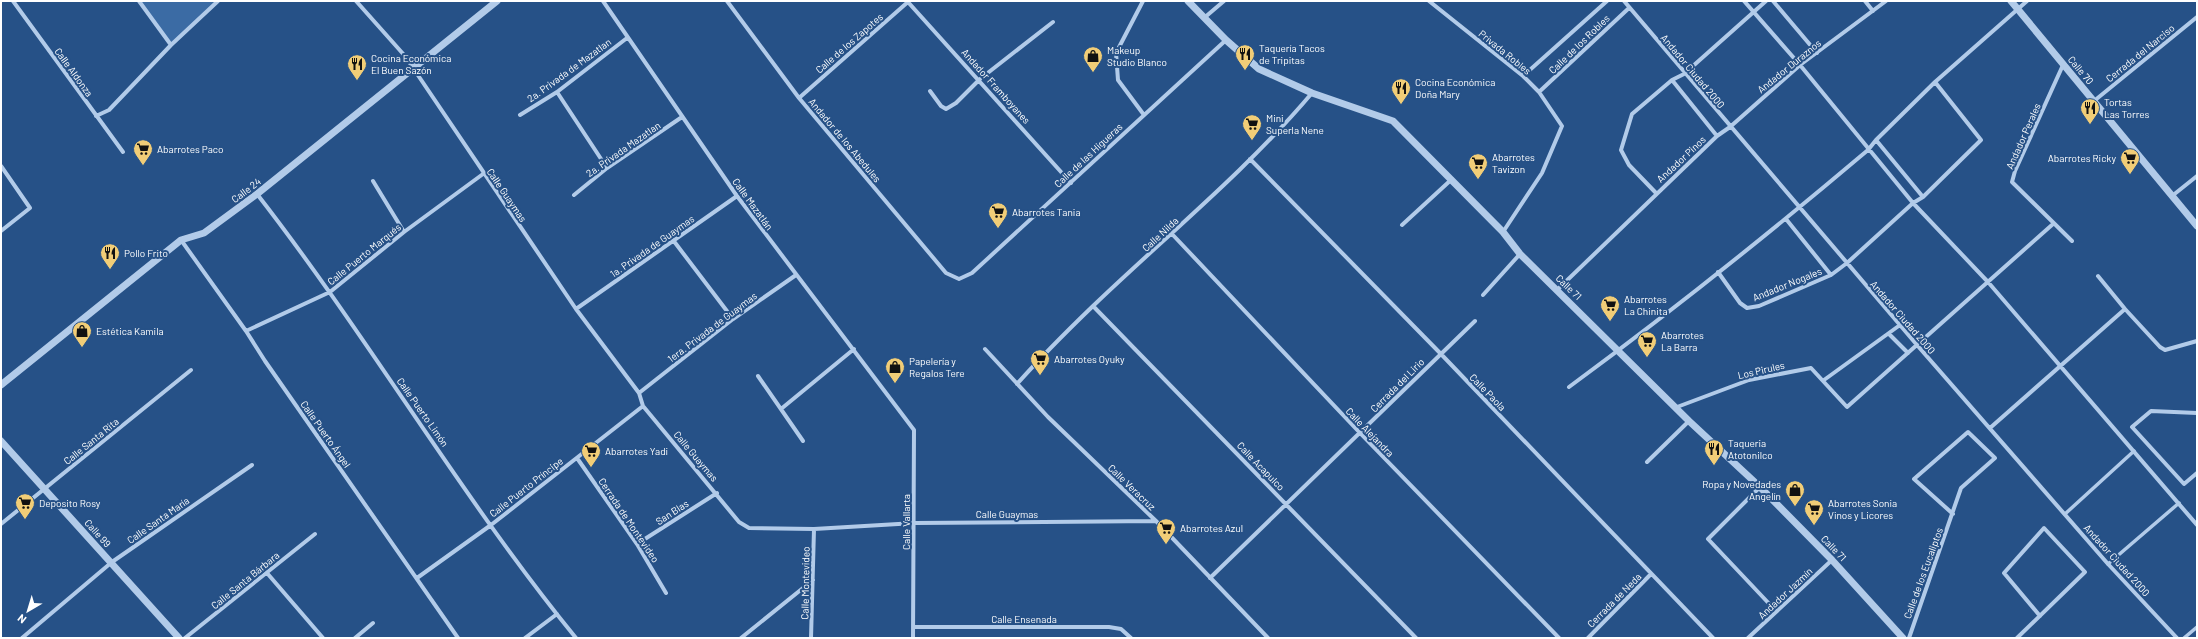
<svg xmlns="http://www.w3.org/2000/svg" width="2198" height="639" viewBox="0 0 2198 639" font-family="Barlow,sans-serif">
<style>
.green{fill:#3b6ba4}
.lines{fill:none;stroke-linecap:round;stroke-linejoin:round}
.pedestrian{stroke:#b2cbe9;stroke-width:3.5}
.minor{stroke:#b2cbe9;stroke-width:4}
.tertiary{stroke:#b2cbe9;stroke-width:7}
.labels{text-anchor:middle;stroke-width:4;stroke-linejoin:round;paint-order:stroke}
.street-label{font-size:10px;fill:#fff;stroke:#265187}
.poi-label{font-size:10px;fill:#fff;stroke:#265187;text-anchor:start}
</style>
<rect width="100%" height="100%" fill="#265187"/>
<path class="green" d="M139,1h79l-47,44z"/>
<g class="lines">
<path class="pedestrian" d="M2065,514l69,-63
M2108,564l71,-61
M2184,638l13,-11"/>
<path class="minor" d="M13,1l110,151
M139,1l32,44
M356,1l49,55 171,253 63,84 4,13 96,116 10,6 65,1 101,-6 241,-2
M603,1l134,195 177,234 -1,208
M727,1l72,97 147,175 13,6 13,-6 254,-233
M907,1l164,182
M1143,1l-27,52 2,27 26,35
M1429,1l94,75 16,16 23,34 -20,47 -39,59
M1624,1l293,344 191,219 69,74
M1744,1l56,64 113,138 75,79 209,243
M1773,1l44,52
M1865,1l8,10
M1204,18l20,-17
M2063,65l-48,106 -3,11 60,59
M1523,76l84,-75
M1672,80l45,56
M930,91l11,15 5,3 10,-6 24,-24 73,-57
M557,92l50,76
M1539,92l90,-84
M799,98l110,-97
M2094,101l103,-84
M520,115l37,-23 70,-54
M96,116l13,-6 62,-65 47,-44
M1876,140l47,57
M1250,159l190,194 273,285
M1,166l29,42 -29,23
M373,181l31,51
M1656,193l-27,-28 -8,-15 11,-36 40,-34 12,-6 82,-73
M257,194c112,144 204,303 319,444
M574,195l33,-27 75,-51
M2172,196l25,-20
M1786,219l45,56
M1402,225l50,-46
M1172,234l188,199 199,205
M181,240l65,91 19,30 193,277
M673,240l60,79
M1718,272l22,31 7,5 12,-2 72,-31 16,-12 66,-60 10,-6 58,-57 -46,-58
M2098,276l27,33 35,38 5,3 32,-9
M1557,290l160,-154 13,-9 70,-62 86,-64
M1483,295l37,-41
M1093,306l323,332
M576,309l161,-113
M246,331l84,-39 74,-60 79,-58
M1889,334l19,19
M985,349l63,68 108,104 112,117
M758,376l45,65
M1824,380l76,-55
M1017,384c24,-27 50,-53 76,-78 73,-70 153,-135 219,-213
M1569,387c102,-75 202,-155 299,-237l8,-10 59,-58 92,-81
M639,393l94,-74 63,-44
M1677,407l72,-27 62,-12 36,39 206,-183
M781,409l73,-60
M2197,413l-46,-2 -19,16 52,57 13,-11
M1990,428l135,-119
M577,458l60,86 29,49
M1647,462l42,-41
M1760,487l-52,52 68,72
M1,524l190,-154
M637,544l80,-51
M267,573l56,65
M417,578l74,-53 152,-119
M1210,578l265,-257
M913,627h196l12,2 10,9
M22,638l90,-76 140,-97
M185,638l130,-104
M355,638l18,-15
M525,638l32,-24
M741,638l72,-58
M811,638l3,-109
M1588,638l63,-64
M1748,638l84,-78
M1909,638l52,-150 34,-30 -27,-26 -54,47 39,35
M2017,638l68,-66 -41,-44 -40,45 36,43"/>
<path class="tertiary" d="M1188,1l38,39 33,29 53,24 81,28 110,111 17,22 169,167 71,66 72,73 71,78
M2011,1l186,225
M1,385l180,-145 23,-7 53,-39 240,-193
M1,441l178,197"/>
</g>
<defs>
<g id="restaurant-pin" transform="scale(1)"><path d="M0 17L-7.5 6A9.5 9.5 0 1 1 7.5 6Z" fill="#f1cd77" stroke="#265187"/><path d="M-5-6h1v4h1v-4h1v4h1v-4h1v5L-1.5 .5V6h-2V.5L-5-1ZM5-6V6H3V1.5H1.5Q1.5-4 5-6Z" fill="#111"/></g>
<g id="shop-pin" transform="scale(1)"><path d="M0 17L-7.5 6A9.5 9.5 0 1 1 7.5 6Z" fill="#f1cd77" stroke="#265187"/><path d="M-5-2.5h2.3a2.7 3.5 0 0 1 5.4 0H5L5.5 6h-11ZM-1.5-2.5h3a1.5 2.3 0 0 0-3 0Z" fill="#111"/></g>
<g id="supermarket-pin" transform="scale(1)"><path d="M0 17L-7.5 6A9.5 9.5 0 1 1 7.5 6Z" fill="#f1cd77" stroke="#265187"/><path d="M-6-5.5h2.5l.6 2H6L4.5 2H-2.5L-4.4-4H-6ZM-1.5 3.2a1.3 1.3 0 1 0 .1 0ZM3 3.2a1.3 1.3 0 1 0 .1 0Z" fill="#111"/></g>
</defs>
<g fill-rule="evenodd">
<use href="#restaurant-pin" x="1245" y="54"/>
<use href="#shop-pin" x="1093" y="56"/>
<use href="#restaurant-pin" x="357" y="64"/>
<use href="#restaurant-pin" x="1401" y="88"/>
<use href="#restaurant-pin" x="2090" y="108"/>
<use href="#supermarket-pin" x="1252" y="124"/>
<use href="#supermarket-pin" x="143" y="149"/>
<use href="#supermarket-pin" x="2130" y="158"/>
<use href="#supermarket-pin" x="1478" y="163"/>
<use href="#supermarket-pin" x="998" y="212"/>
<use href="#restaurant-pin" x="110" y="253"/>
<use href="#supermarket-pin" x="1610" y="305"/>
<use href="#shop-pin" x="82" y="331"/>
<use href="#supermarket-pin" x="1647" y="341"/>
<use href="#supermarket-pin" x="1040" y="359"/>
<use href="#shop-pin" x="895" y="367"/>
<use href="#restaurant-pin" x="1714" y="449"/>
<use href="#supermarket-pin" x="591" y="451"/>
<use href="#shop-pin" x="1795" y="490"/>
<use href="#supermarket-pin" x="25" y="503"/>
<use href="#supermarket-pin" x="1814" y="509"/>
<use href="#supermarket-pin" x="1166" y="528"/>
</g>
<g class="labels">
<g class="street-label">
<text transform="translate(849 43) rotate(-41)" y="4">Calle de los Zapotes</text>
<text transform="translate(1579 44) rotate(-44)" y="4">Calle de los Robles</text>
<text transform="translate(1505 52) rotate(39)" y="4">Privada Robles</text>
<text transform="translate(2140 53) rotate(-39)" y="4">Cerrada del Narciso</text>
<text transform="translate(1789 66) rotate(-39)" y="4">Andador Duraznos</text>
<text transform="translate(569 70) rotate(-36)" y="4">2a. Privada de Mazatlan</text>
<text transform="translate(2081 70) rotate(50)" y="4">Calle 70</text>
<text transform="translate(1693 71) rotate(50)" y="4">Andador Ciudad 2000</text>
<text transform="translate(74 72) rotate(54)" y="4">Calle Aldonza</text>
<text transform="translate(996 86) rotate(48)" y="4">Andador Framboyanes</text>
<text transform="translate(2023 136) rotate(-66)" y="4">Andador Perales</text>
<text transform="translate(845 140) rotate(50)" y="4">Andador de los Abedules</text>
<text transform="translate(623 149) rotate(-35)" y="4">2a. Privada Mazatlan</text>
<text transform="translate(1088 155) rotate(-43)" y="4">Calle de las Higueras</text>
<text transform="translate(1681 159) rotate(-43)" y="4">Andador Pinos</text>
<text transform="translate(246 190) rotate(-37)" y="4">Calle 24</text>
<text transform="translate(507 195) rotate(56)" y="4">Calle Guaymas</text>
<text transform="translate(753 204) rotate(54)" y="4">Calle Mazatlán</text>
<text transform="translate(1160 234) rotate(-43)" y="4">Calle Nilda</text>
<text transform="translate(652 246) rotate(-35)" y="4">1a. Privada de Guaymas</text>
<text transform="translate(364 254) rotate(-39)" y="4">Calle Puerto Marqués</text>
<text transform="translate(1787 284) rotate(-22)" y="4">Andador Nogales</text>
<text transform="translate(1569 287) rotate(44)" y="4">Calle 71</text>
<text transform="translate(1903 317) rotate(49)" y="4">Andador Ciudad 2000</text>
<text transform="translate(712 327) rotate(-37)" y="4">1era. Privada de Guaymas</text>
<text transform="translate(1761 370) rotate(-13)" y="4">Los Pirules</text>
<text transform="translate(1397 385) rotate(-45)" y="4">Cerrada del Lirio</text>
<text transform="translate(1488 392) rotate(46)" y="4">Calle Paola</text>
<text transform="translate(423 412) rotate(55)" y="4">Calle Puerto Limón</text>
<text transform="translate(1370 432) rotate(46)" y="4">Calle Alejandra</text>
<text transform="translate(326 434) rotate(55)" y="4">Calle Puerto Ángel</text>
<text transform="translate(91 441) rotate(-39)" y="4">Calle Santa Rita</text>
<text transform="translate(696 456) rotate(50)" y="4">Calle Guaymas</text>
<text transform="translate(1261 466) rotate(46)" y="4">Calle Acapulco</text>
<text transform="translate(526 487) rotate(-38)" y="4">Calle Puerto Príncipe</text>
<text transform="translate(1132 487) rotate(44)" y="4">Calle Veracruz</text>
<text transform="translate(672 512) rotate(-33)" y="4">San Blas</text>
<text x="1007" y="518">Calle Guaymas</text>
<text transform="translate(158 520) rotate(-35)" y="4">Calle Santa María</text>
<text transform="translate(629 520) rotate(56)" y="4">Cerrada de Montevideo</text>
<text transform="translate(906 522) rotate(-90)" y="4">Calle Vallarta</text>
<text transform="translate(98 533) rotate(48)" y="4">Calle 99</text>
<text transform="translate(1834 548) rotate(46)" y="4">Calle 71</text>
<text transform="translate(2117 560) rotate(48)" y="4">Andador Ciudad 2000</text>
<text transform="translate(1923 573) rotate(-70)" y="4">Calle de los Eucaliptos</text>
<text transform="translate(245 580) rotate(-39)" y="4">Calle Santa Bárbara</text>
<text transform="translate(805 583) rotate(-89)" y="4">Calle Montevideo</text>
<text transform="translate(1785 593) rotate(-43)" y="4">Andador Jazmín</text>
<text transform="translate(1614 600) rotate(-45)" y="4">Cerrada de Neda</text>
<text x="1024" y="623">Calle Ensenada</text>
</g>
<g class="poi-label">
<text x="1259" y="52">Taquería Tacos<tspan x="1259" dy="12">de Tripitas</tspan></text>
<text x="1107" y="54">Makeup<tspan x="1107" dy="12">Studio Blanco</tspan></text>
<text x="371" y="62">Cocina Económica<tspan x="371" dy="12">El Buen Sazón</tspan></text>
<text x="1415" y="86">Cocina Económica<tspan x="1415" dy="12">Doña Mary</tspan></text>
<text x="2104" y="106">Tortas<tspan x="2104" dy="12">Las Torres</tspan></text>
<text x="1266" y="122">Mini<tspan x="1266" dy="12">Superla Nene</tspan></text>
<text x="157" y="153">Abarrotes Paco</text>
<text x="1492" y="161">Abarrotes<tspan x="1492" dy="12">Tavizon</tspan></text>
<text x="2116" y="162" text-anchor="end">Abarrotes Ricky</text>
<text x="1012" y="216">Abarrotes Tania</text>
<text x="124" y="257">Pollo Frito</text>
<text x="1624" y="303">Abarrotes<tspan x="1624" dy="12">La Chinita</tspan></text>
<text x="96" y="335">Estética Kamila</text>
<text x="1661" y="339">Abarrotes<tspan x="1661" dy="12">La Barra</tspan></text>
<text x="1054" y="363">Abarrotes Oyuky</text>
<text x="909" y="365">Papelería y<tspan x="909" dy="12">Regalos Tere</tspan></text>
<text x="1728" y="447">Taqueria<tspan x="1728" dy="12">Atotonilco</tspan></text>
<text x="605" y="455">Abarrotes Yadi</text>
<text x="1781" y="488" text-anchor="end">Ropa y Novedades<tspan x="1781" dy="12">Angelín</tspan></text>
<text x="39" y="507">Deposito Rosy</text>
<text x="1828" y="507">Abarrotes Sonia<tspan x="1828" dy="12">Vinos y Licores</tspan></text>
<text x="1180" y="532">Abarrotes Azul</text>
</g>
</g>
<rect width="2198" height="639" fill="none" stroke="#ffffff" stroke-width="4"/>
<g transform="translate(28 611) rotate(218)" stroke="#265187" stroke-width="3" paint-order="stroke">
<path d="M0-3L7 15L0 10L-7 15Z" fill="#ffffff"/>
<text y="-6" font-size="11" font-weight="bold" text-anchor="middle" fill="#ffffff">N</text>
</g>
</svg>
